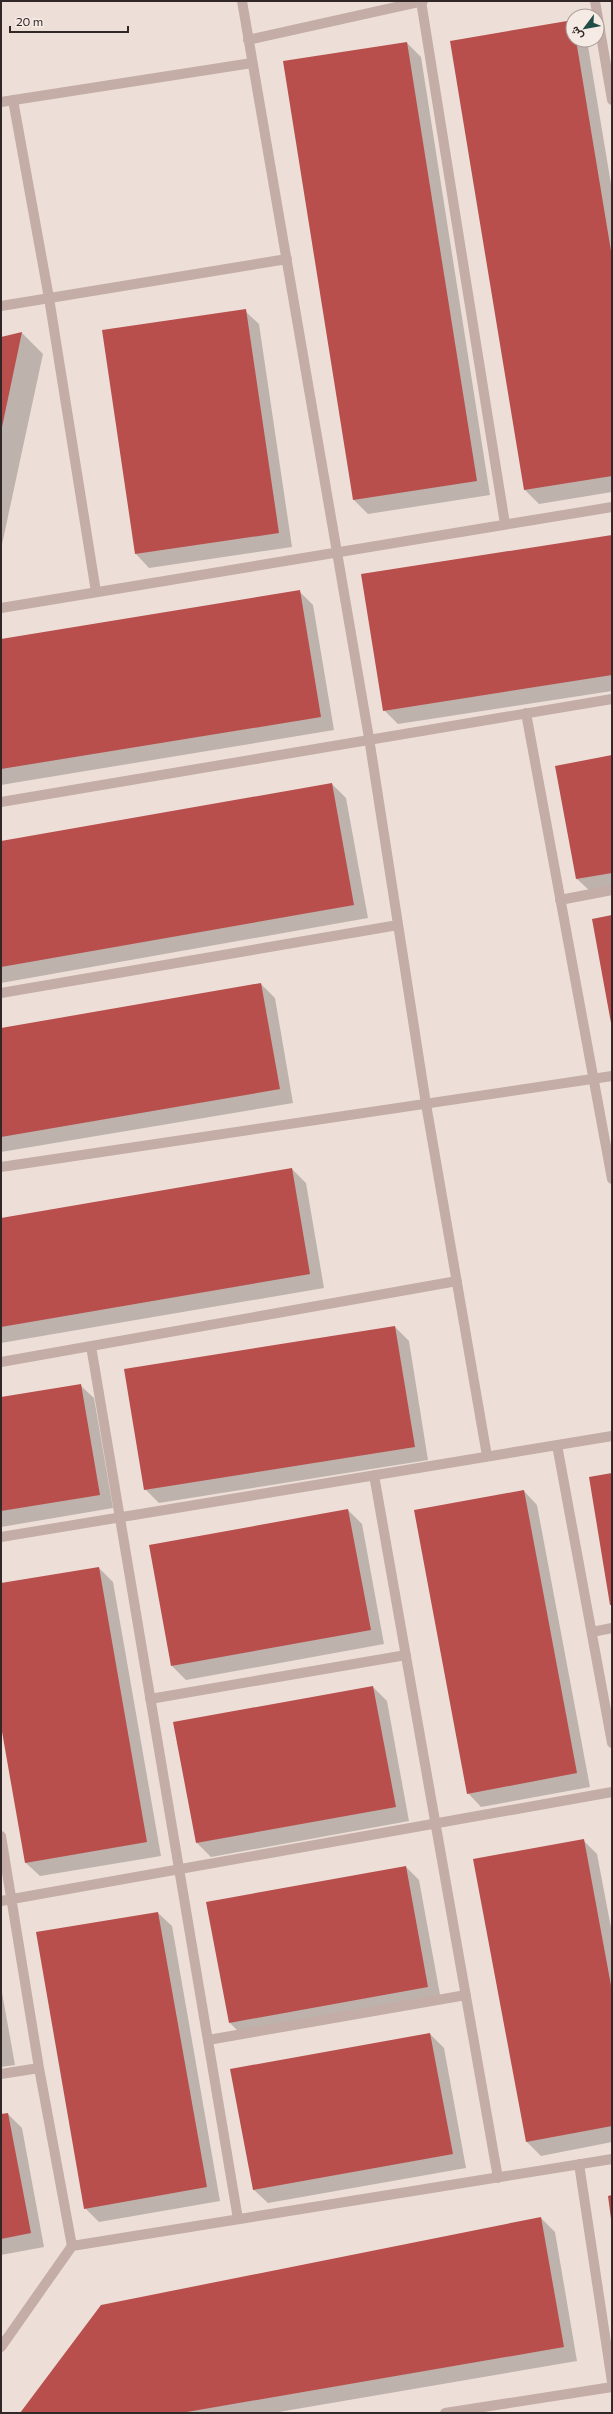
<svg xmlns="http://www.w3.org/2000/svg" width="613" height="2414" viewBox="0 0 613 2414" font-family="Commissioner,Vazirmatn,sans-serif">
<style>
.shadow{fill:#0003}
.building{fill:#b84f4c}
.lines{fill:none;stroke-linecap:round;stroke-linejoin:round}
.street{stroke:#c4ada6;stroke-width:10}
</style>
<rect width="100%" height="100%" fill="#eddfd8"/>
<path class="shadow" d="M573,22v18h14l25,150v302l-73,12 -14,-14z
M407,43l14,14 69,438 -122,19 -14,-14z
M245,311l14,13 33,223 -143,21 -13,-14 -33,-223z
M22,333l21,21 -42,195v-211z
M612,536v155l-214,33 -14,-14z
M299,591l14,14 21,125 -333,55v-145z
M612,756v133l-21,3 -14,-13z
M332,784l14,14 22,120 -367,65v-141z
M261,984l14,14 18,105 -292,49v-123z
M292,1169l14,14 18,105 -323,55v-124z
M395,1327l14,14 19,119 -269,43 -14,-14z
M80,1385l14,13 19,110 -112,19v-129z
M524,1491l13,14 53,282 -109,20 -13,-14z
M348,1510l14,14 22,120 -198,36 -14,-14z
M99,1568l14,14 48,274 -121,20 -14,-13 -25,-143v-136z
M373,1687l14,14 22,120 -198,36 -14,-14z
M583,1840l14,14 15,79v209l-71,14 -14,-14z
M406,1867l13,13 22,120 -197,37 -14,-14z
M158,1913l14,13 48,275 -121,21 -14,-14z
M1,1987l14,78 -14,2z
M430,2034l14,14 22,120 -198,35 -14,-13z
M8,2114l14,14 22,119 -43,8v-140z
M541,2218l14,14 22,129 -304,52h-252z"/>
<path class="building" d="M573,20v20h3l36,217v219l-88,14 -74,-449z
M407,42l70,439 -124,19 -70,-439z
M246,309l33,224 -144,21 -33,-224z
M22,332l-20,95h-1v-90z
M612,535v140l-229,36 -22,-137z
M300,590l21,127 -320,52v-130z
M612,755v118l-36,6 -21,-113z
M332,783l22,122 -353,62v-126z
M612,915v108h-1l-19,-104z
M261,983l19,106 -279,48v-109z
M292,1168l18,106 -309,53v-109z
M395,1326l20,121 -271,43 -20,-121z
M81,1384l19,111 -99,16v-114z
M612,1473v132h-2l-21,-128z
M524,1490l53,283 -110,21 -53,-284z
M348,1509l23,121 -200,36 -22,-121z
M99,1567l48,275 -122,21 -24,-137v-143z
M373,1686l23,121 -200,36 -23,-121z
M584,1839l28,152v135l-86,16 -53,-283z
M406,1866l22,121 -199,36 -23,-121z
M158,1912l49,275 -123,22 -48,-277z
M430,2033l23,121 -200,36 -23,-121z
M8,2113l23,120 -30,6v-125z
M612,2195v24h-1l-3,-23z
M541,2217l23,130 -383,66h-161l81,-108z"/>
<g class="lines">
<path class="street" d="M242,1l127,737 57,366 61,352
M421,1l84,523
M595,1l17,99
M248,40l175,-39
M13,100l36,198 47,294
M1,102l251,-39
M1,306l286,-47
M1,608l611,-101
M526,713l86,466
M1,802l611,-103
M560,900l52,-10
M1,993l397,-68
M1,1167l611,-91
M91,1346l147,873
M1,1362l456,-81
M557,1445l55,298
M374,1475l124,703
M1,1537l611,-101
M592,1632l20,-4
M150,1699l256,-44
M1,1836l38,232 33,178
M1,1901l611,-109
M208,2040l258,-45
M1,2074l38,-6
M579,2164l33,218
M1,2347l71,-101 540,-87
M445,2413l167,-26"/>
</g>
<rect width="613" height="2414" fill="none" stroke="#312726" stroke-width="4"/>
<g transform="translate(585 28) rotate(238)"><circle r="19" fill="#f6eae4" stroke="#a79c98"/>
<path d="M0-3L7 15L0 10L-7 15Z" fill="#204d47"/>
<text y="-6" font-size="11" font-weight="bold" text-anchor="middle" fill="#312726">ش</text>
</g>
<path d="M10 26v6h118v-6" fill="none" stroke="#312726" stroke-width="2"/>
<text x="16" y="26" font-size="12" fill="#312726" stroke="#f6eae4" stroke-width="3" paint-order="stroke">20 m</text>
</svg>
